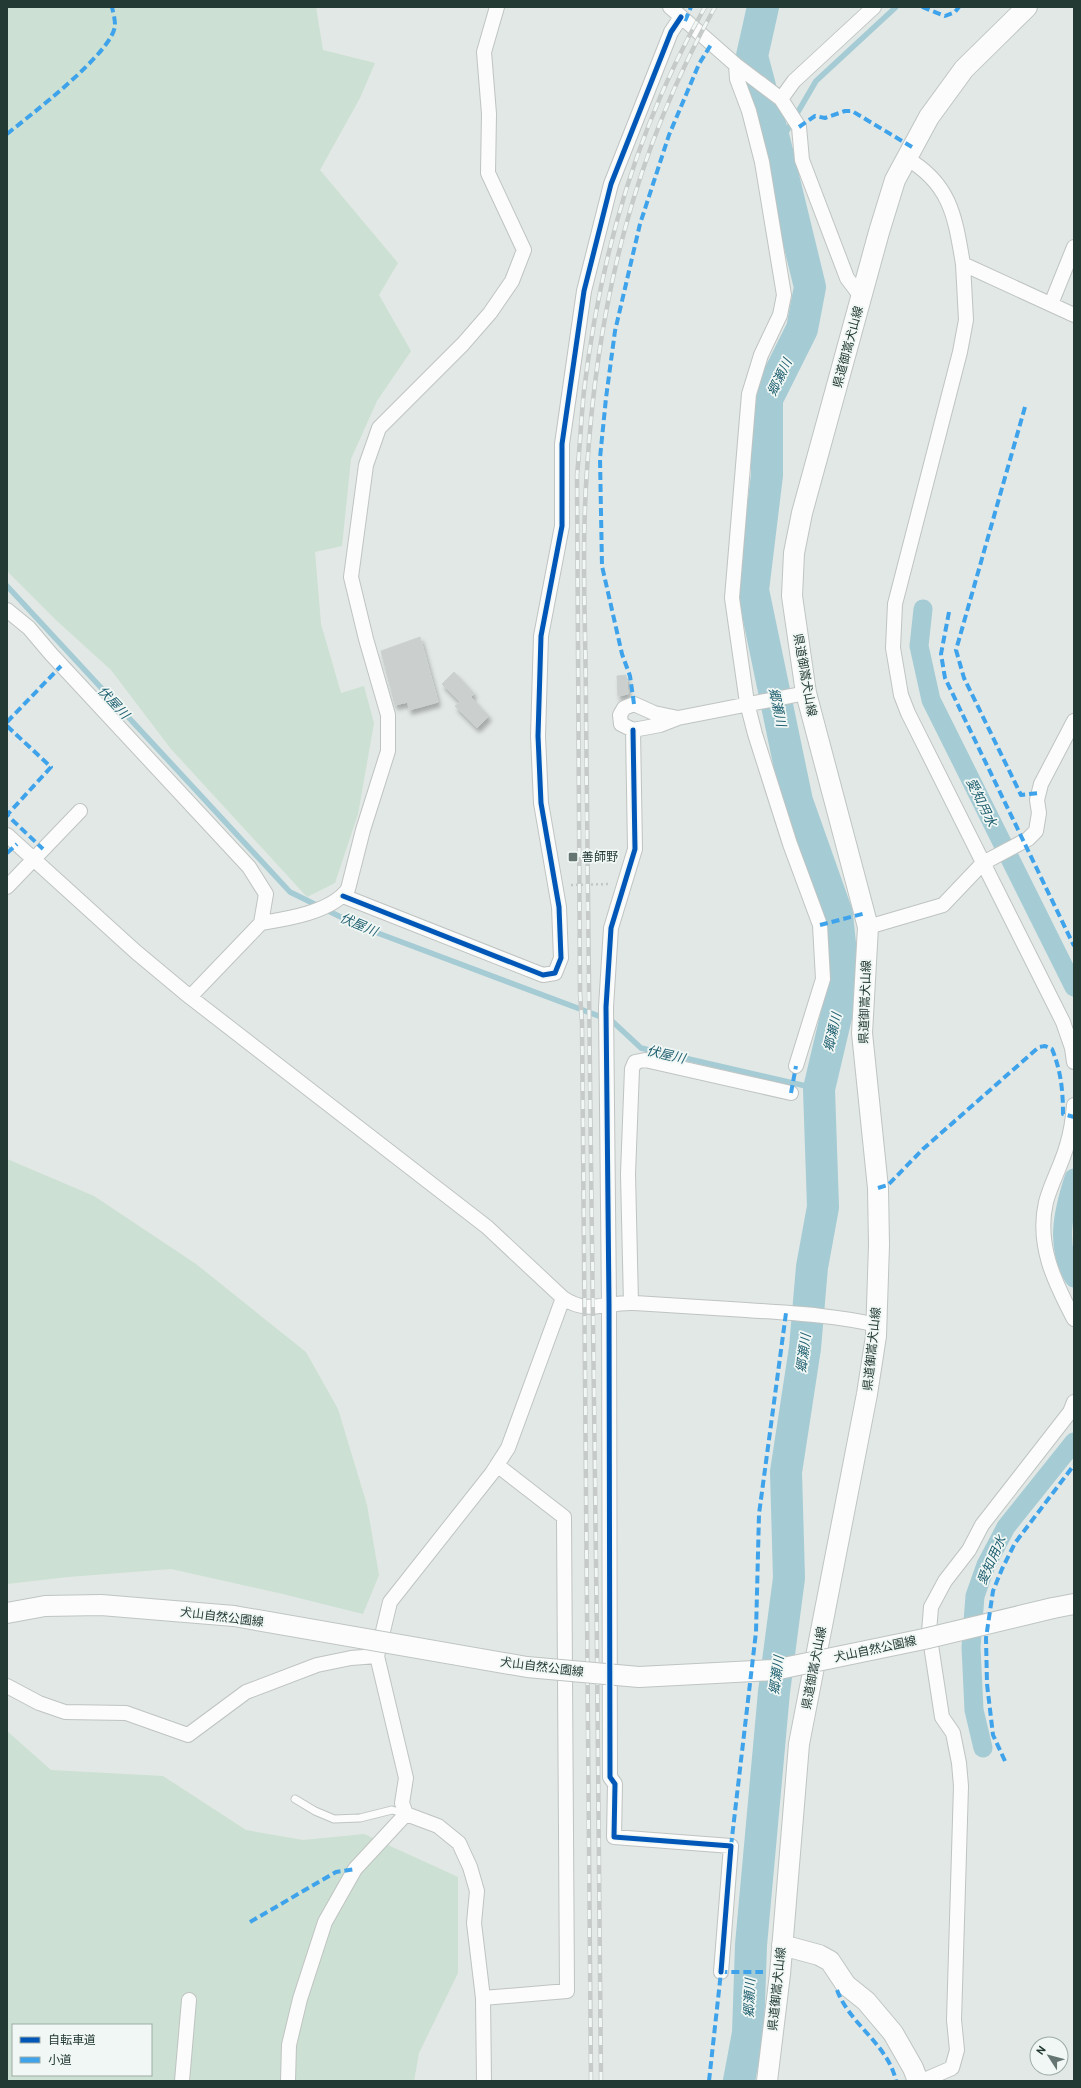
<svg xmlns="http://www.w3.org/2000/svg" width="1081" height="2088" viewBox="0 0 1081 2088" font-family="Overpass,'Noto Sans JP',sans-serif">
<style>
.green{fill:#cce0d3;fill-rule:evenodd}
.lines{fill:none;stroke-linecap:round;stroke-linejoin:round}
.stream{stroke:#a5cbd4;stroke-width:5.5}
.canal{stroke:#a5cbd4;stroke-width:19}
.river{stroke:#a5cbd4;stroke-width:32}
.building{fill:#cbd0ce;stroke:#cbd1ce;filter:url(#shadow)}
.lane-casing{stroke:#bfc4c2;stroke-width:9}
.street-casing{stroke:#bfc4c2;stroke-width:16}
.secondary-casing{stroke:#bfc5c3;stroke-width:22}
.path{stroke:#c0c8c5;stroke-width:2.5;stroke-dasharray:2 3;stroke-linecap:butt}
.lane{stroke:#fbfcfb;stroke-width:7}
.street{stroke:#fbfcfb;stroke-width:14}
.secondary{stroke:#fbfcfb;stroke-width:20}
.rail-casing{stroke:#c6cac9;stroke-width:4.5}
.rail{stroke:#f0f7f4;stroke-width:3;stroke-dasharray:9;stroke-linecap:butt}
.secondary-bridge-casing{stroke:#bfc5c3;stroke-width:22;stroke-linecap:butt}
.secondary-bridge{stroke:#fbfcfb;stroke-width:20}
.quiet{stroke:#3ea3eb;stroke-width:4;stroke-dasharray:8 4;stroke-linecap:butt}
.cycleway-casing{stroke:#f0f7f4;stroke-width:8}
.cycleway{stroke:#0057b8;stroke-width:5}
.poi-dot{fill:#657672;stroke:#f0f7f4;stroke-width:1.5}
.labels{text-anchor:middle;stroke-width:3.5;stroke-linejoin:round;paint-order:stroke}
.street-label{font-size:12px;fill:#223934;stroke:#f0f7f4}
.poi-label{font-size:12px;fill:#223934;stroke:#f0f7f4;text-anchor:start}
.water-label{font-size:13px;font-style:italic;fill:#206071;stroke:#f0f7f4}
</style>
<defs>
<filter id="shadow"><feDropShadow dx="2.5" dy="4.5" stdDeviation="2" flood-color="#0004"/></filter>
</defs>
<rect width="100%" height="100%" fill="#e2e8e5"/>
<path class="green" d="M7,7h309l7,43 52,13 -15,35 -40,72 78,93 -19,32 32,56 -34,50 -26,58 -9,87 -27,6 6,72 20,69 23,-7 10,37 -16,91 -23,69 -28,14 -136,-148 -60,-79 -54,-49 -50,-50z
M7,1159l87,37 102,68 110,88 32,57 29,96 12,70 -16,39 -80,-20 -112,-25 -103,8 -61,7z
M7,1731l44,39 112,6 83,54 57,10 61,-6 94,43v96l-39,80 -5,28h-407zM13,2025h138v50h-138z"/>
<g class="lines">
<path class="stream" d="M774,139l11,-5 31,-53 80,-74
M7,586l283,306 69,34 253,95 29,27 178,41"/>
<path class="canal" d="M923,609l-4,37 12,54 143,287
M1074,1178c-11,34 -19,68 0,100
M983,1748l-9,-38 -3,-63 4,-51 11,-31 20,-38 68,-85"/>
<path class="river" d="M739,2081l9,-48 3,-88 23,-253 15,-114 -3,-106 19,-124 7,-81 11,-60 -4,-118 25,-106 -7,-69 -40,-113 -44,-211 14,-115v-76l35,-70 8,-42 -36,-148 -22,-83 11,-49"/>
</g>
<path class="building" d="M420,637l18,65 -29,8 -1,-8 -13,3 -14,-54z
M454,672l20,21 -3,4 18,19 -12,12 -22,-22 5,-4 -18,-18z
M626,675l2,19 -10,2 -1,-20z"/>
<g class="lines">
<g class="lane-casing">
<path id="lane" d="M295,1799l20,12 19,8 26,-1 32,-8 14,4"/>
</g>
<g class="street-casing">
<path id="street" d="M670,7l66,58 45,34 18,28 3,33 45,118 15,20
M736,65l1,14 12,32 13,51 22,133 -4,20 -19,40 -12,39 -17,204 15,105 8,31 35,110 30,81 3,54 -27,87
M781,99l13,-18 80,-74
M906,158c45,26 49,59 57,106l111,51
M963,264l3,56 -6,32 -65,252 -2,44 8,47 7,18 155,309 9,26 2,14
M1051,304l23,-57
M7,610l22,18 22,26 198,213 17,27 -5,29 -71,74
M678,718l-24,-5 -20,-9 -10,4 -4,7 1,9 12,6 27,-5 18,-7 128,-25
M633,730l2,119 -24,79 -5,79 3,297 1,473 5,7 -1,53 117,9 -10,126
M7,835l129,117 54,45 297,230 76,71c25,17 42,4 70,5 38,2 76,5 113,7 44,3 88,5 131,15
M7,887l73,-76
M343,896l200,79 12,-2 6,-15 -2,-51 -18,-104 -3,-67 3,-100 21,-110v-82l22,-153 27,-107 60,-152 10,-15
M261,923c26,-4 71,-11 87,-34l15,-59 25,-79v-36l-22,-76 -15,-62 15,-112 13,-37 84,-84 27,-31 22,-32 12,-31 -36,-77 1,-59 -5,-62 13,-45
M868,927l75,-22 40,-42 45,-24 8,-8 3,-18 -2,-13 4,-16 33,-63
M1074,1105c-1,13 -3,27 -7,40 -5,19 -16,38 -21,57 -10,43 9,81 28,117
M631,1303l-3,-129 4,-105 3,-7 10,-2 146,33
M7,1686l32,17 26,9 61,1 62,22 58,-43 71,-27 34,-7 26,-2
M406,1814l-4,-11 4,-25 -29,-122 13,-54 102,-129 16,-25 55,-150
M406,1814l32,12 21,17 11,24 7,24 -3,32 9,75 1,83
M483,1998l84,-7 -3,-474 -67,-52
M182,2081l7,-81
M288,2081l1,-36 11,-46 25,-77 30,-53 51,-55
M922,2081l30,-13 5,-18 -3,-30 7,-234 -2,-23 -6,-30 -11,-16 -13,-85 2,-25 14,-26 24,-31 13,-25 88,-113 4,-10"/>
</g>
<g class="secondary-casing">
<path id="secondary" d="M1053,1608l21,-4
M7,1613l38,-7 56,-1 133,11
M782,1945l37,10 11,6 16,24 20,16 27,32 20,35 5,13
M767,2081l13,-107 19,-230 68,-350 9,-58 3,-91 -1,-57 -16,-155 6,-106 -62,-234 -14,-97 2,-43 8,-40 77,-281 16,-52 34,-63 35,-48 63,-62"/>
</g>
<path class="path" d="M571,885l37,-1"/>
<use href="#lane" class="lane"/>
<use href="#street" class="street"/>
<use href="#secondary" class="secondary"/>
<g class="rail-casing">
<path id="rail" d="M591,2081c-4,-353 -5,-705 -9,-1058l-2,-30 -3,-518c3,-28 4,-56 7,-84 16,-134 54,-267 121,-384
M601,2081c-3,-305 -5,-611 -10,-916 -2,-151 -4,-302 -5,-453 0,-80 -5,-162 1,-242 10,-165 47,-318 128,-463"/>
</g>
<use href="#rail" class="rail"/>
<g class="secondary-bridge-casing">
<path id="secondary-bridge" d="M234,1616l293,51 112,10 135,-7 150,-31 129,-31"/>
</g>
<use href="#secondary-bridge" class="secondary-bridge"/>
<path class="quiet" d="M922,7l23,9 10,-4 4,-5
M685,21l6,-14
M799,127l16,-11 10,2 20,-7h7l60,36
M7,134c22,-18 107,-82 108,-109 0,-6 -2,-13 -3,-18
M1025,407l-69,243 8,28 57,117 18,-2
M949,612l-8,42 4,24 129,268
M634,704l-4,-28 -8,-22 -20,-88 -2,-108 6,-60 9,-67 25,-107 29,-89 30,-71 13,-21
M7,722l54,-56
M7,726l44,41 -44,48 36,34
M7,853l10,-9
M820,925l46,-12
M791,1093l5,-27
M878,1188l10,-3 35,-36 116,-102 6,-1 7,3c9,22 11,42 11,65l11,3
M1005,1761l-12,-26 -6,-51 -1,-46 7,-47 9,-22 13,-26 59,-78
M731,1846l25,-214 3,-118 27,-201
M250,1922l86,-50 19,-3
M837,1990c13,35 51,54 59,91
M709,2081l12,-109h42"/>
<g class="cycleway-casing">
<path id="cycleway" d="M633,730l2,119 -24,79 -5,79 3,297 1,473 5,7 -1,53 117,9 -10,126
M343,896l200,79 12,-2 6,-15 -2,-51 -18,-104 -3,-67 3,-100 21,-110v-82l22,-153 27,-107 60,-152 10,-15"/>
</g>
<use href="#cycleway" class="cycleway"/>
</g>
<rect class="poi-dot" x="568" y="852" width="10" height="10" rx="2"/>
<g class="labels">
<g class="street-label">
<text transform="translate(848 347) rotate(-75)" y="4">県道御嵩犬山線</text>
<text transform="translate(805 675) rotate(80)" y="4">県道御嵩犬山線</text>
<text transform="translate(865 1002) rotate(-88)" y="4">県道御嵩犬山線</text>
<text transform="translate(872 1349) rotate(-84)" y="4">県道御嵩犬山線</text>
<text transform="translate(222 1617) rotate(7)" y="4">犬山自然公園線</text>
<text transform="translate(875 1649) rotate(-12)" y="4">犬山自然公園線</text>
<text transform="translate(542 1667) rotate(7)" y="4">犬山自然公園線</text>
<text transform="translate(814 1668) rotate(-79)" y="4">県道御嵩犬山線</text>
<text transform="translate(777 1989) rotate(-84)" y="4">県道御嵩犬山線</text>
</g>
<g class="poi-label">
<text x="582" y="861">善師野</text>
</g>
<g class="water-label">
<text transform="translate(779 377) rotate(-64)" y="5">郷瀬川</text>
<text transform="translate(114 702) rotate(47)" y="5">伏屋川</text>
<text transform="translate(778 707) rotate(78)" y="5">郷瀬川</text>
<text transform="translate(982 802) rotate(64)" y="5">愛知用水</text>
<text transform="translate(359 924) rotate(23)" y="5">伏屋川</text>
<text transform="translate(832 1032) rotate(-77)" y="5">郷瀬川</text>
<text transform="translate(666 1054) rotate(13)" y="5">伏屋川</text>
<text transform="translate(803 1353) rotate(-83)" y="5">郷瀬川</text>
<text transform="translate(991 1560) rotate(-66)" y="5">愛知用水</text>
<text transform="translate(776 1675) rotate(-83)" y="5">郷瀬川</text>
<text transform="translate(749 1998) rotate(-88)" y="5">郷瀬川</text>
</g>
</g>
<rect width="1081" height="2088" fill="none" stroke="#223934" stroke-width="16"/>
<rect x="12" y="2024" width="140" height="52" fill="#f0f7f4" stroke="#9eaba7"/>
<rect x="20" y="2037" width="20" height="6" fill="#0057b8" stroke="#9eaba7"/>
<text x="48" y="2044" font-size="12" fill="#223934">自転車道</text>
<rect x="20" y="2057" width="20" height="6" fill="#3ea3eb" stroke="#9eaba7"/>
<text x="48" y="2064" font-size="12" fill="#223934">小道</text>
<g transform="translate(1049 2056) rotate(306)"><circle r="19" fill="#f0f7f4" stroke="#9eaba7"/>
<path d="M0-3L7 15L0 10L-7 15Z" fill="#657672"/>
<text y="-6" font-size="11" font-weight="bold" text-anchor="middle" fill="#223934">N</text>
</g>
</svg>
